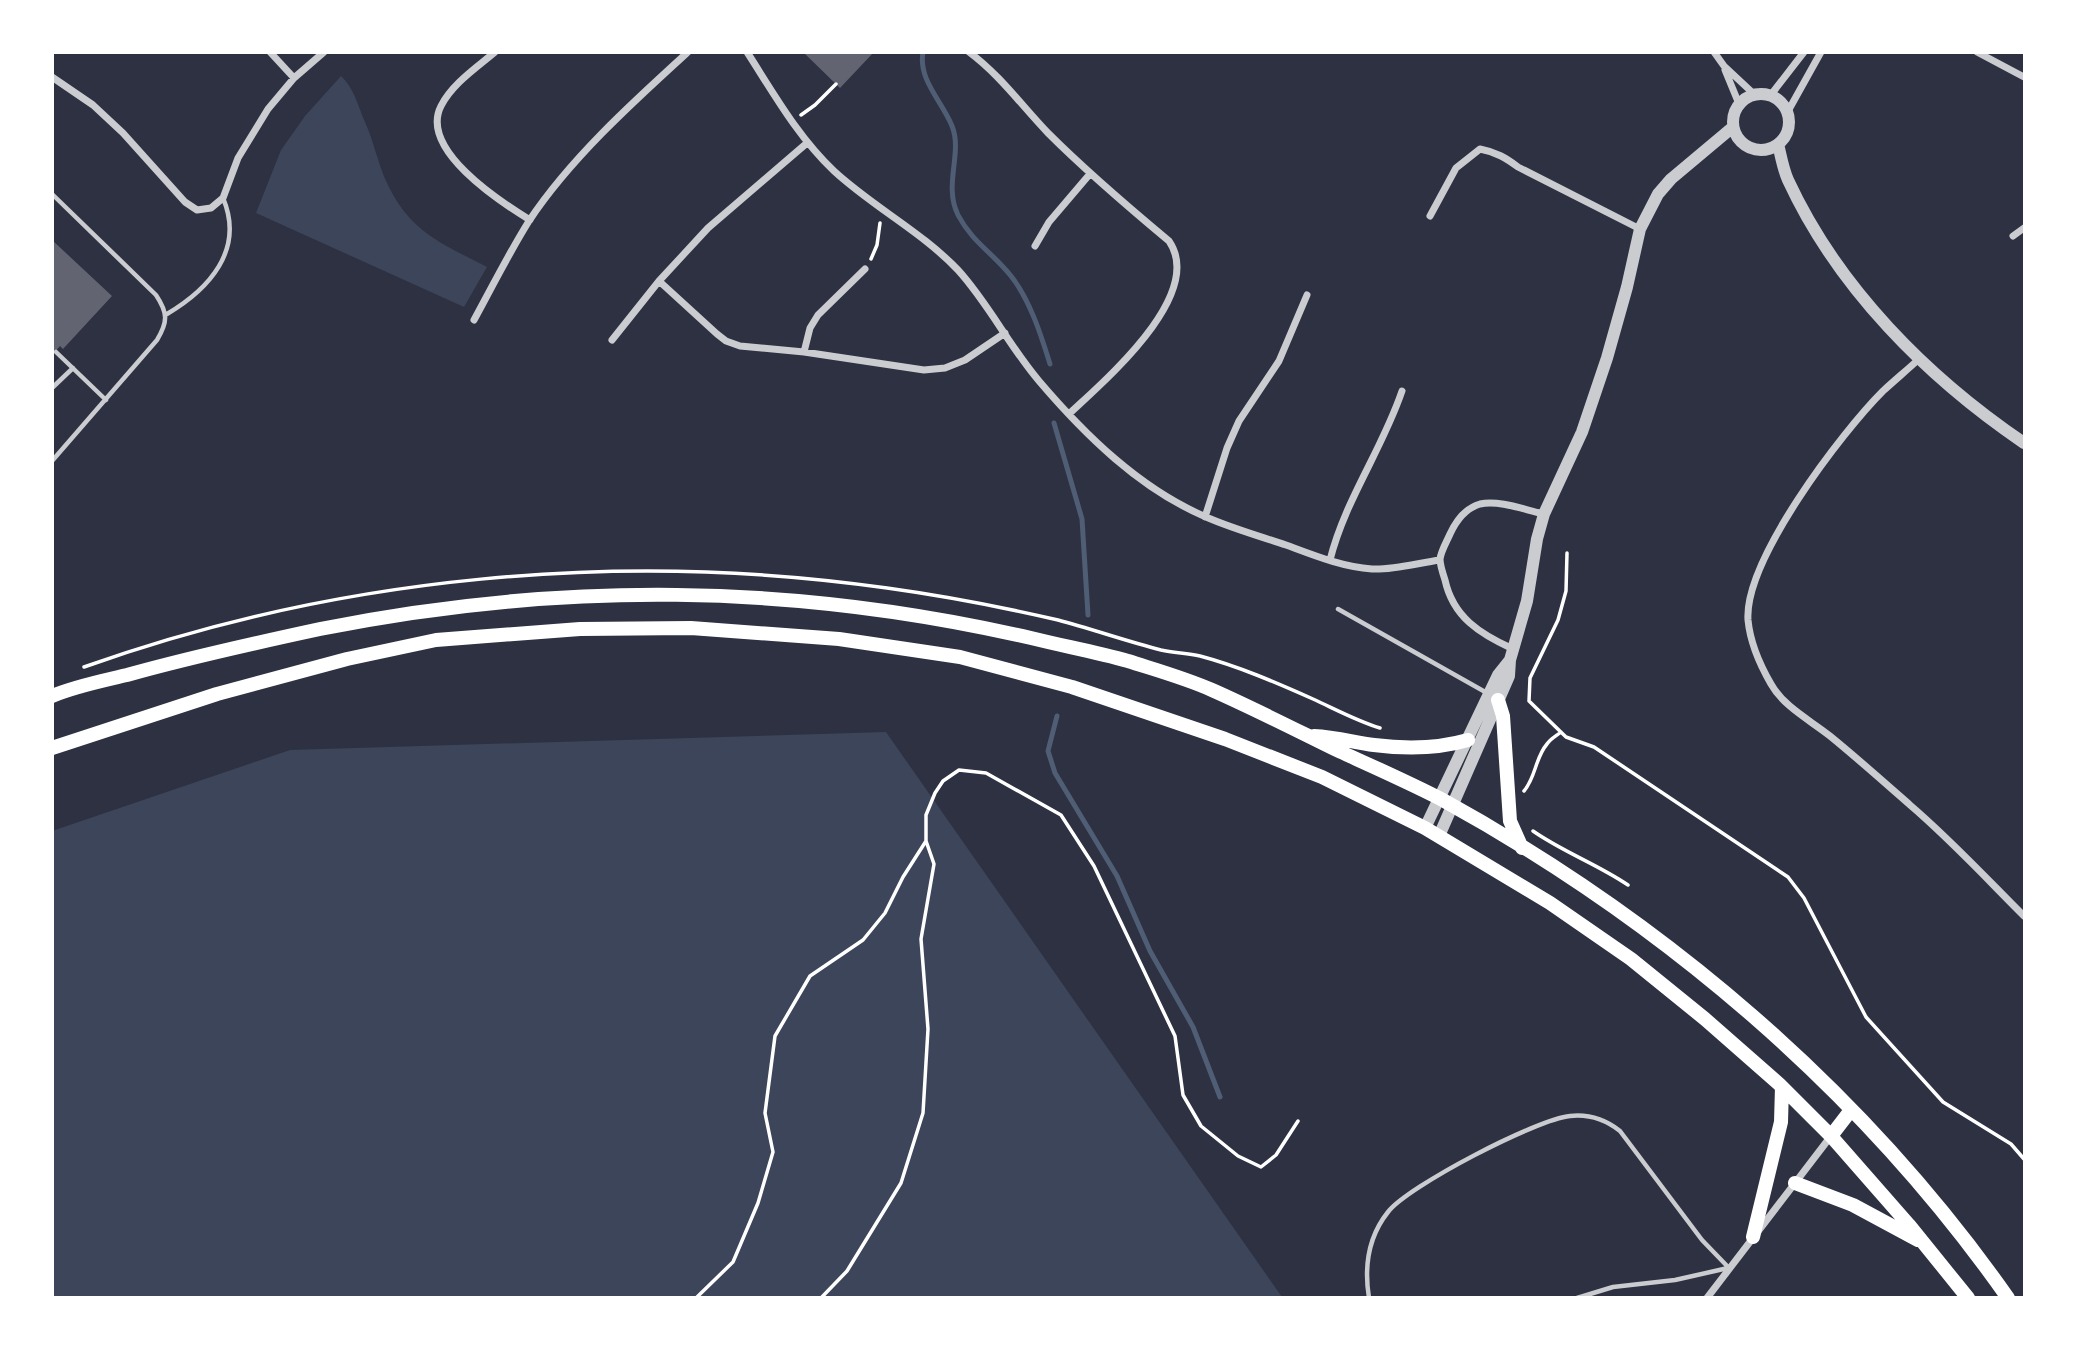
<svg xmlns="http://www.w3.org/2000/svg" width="2077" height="1350" viewBox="0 0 2077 1350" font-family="'DM Sans',sans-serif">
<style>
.green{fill:#3c4559}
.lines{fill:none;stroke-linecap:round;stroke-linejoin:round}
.stream{stroke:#4f5d75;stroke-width:5}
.building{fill:#626471}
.path{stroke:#fff;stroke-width:3.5}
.service{stroke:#caccd0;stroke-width:4.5}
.minor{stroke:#caccd0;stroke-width:7}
.tertiary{stroke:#caccd0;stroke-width:12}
.secondary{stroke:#fff;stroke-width:14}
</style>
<rect width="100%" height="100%" fill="#2d3142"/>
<path class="green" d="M341,76c13,12 17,30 24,46 9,20 13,42 22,61 23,49 54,60 100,84l-23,40 -208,-94 25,-63 24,-34z
M886,732l396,565h-1229l-1,-466 238,-81z"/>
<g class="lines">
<path class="stream" d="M923,52c-5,28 19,49 29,74 11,27 -9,59 6,89 14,27 36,39 53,61 19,24 30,59 39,88
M1054,423l28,96 6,96
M1057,716l-9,35 7,22 62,103 33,75 43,76 27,70"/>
</g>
<path class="building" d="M803,52h71l-34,36z
M52,240l60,56 -49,53 -3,-3 -8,9z"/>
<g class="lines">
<path class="path" d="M801,115l14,-10 21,-21
M871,259l6,-14 3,-22
M1567,553l-1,38 -8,29 -28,58 -1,23 37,36 28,10 194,130 16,21 62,119 77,85 68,42 13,15
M84,667c255,-91 536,-117 803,-79 58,8 115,19 171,32 34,9 68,21 103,30 13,3 26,3 39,6 38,10 77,27 113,43 22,10 44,22 67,29
M1524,791c12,-14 11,-33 23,-47 3,-5 9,-8 14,-12
M1533,831c30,21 64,33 95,54
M696,1298l37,-36 25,-59 15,-51 -8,-39 10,-77 35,-60 53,-36 22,-27 18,-36 23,-36
M821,1298l26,-27 54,-88 22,-70 5,-84 -7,-90 13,-75 -8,-23v-26l9,-22 8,-12 16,-11 27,3 75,42 33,51 81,170 8,59 18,31 37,30 23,11 15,-12 22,-34"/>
<path class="service" d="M52,194l104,101c12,18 12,27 1,45l-105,121
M167,314c42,-25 78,-64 56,-116
M56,352l50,48
M52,388l21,-20
M1338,609l149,84
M1369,1298c-5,-31 -1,-61 19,-86 20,-26 149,-93 182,-96 18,-2 36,4 50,15l82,109 27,28
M1577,1298l36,-11 62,-7 53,-12"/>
<path class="minor" d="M270,52l24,26
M495,52c-19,16 -43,32 -54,54 -22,43 58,95 89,114
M747,52c27,42 51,85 87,119 39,36 88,61 124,99 31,34 51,76 81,111 46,54 101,108 167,136 25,11 53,19 80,28 27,10 56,22 86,24 22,1 46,-6 68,-9
M969,52c31,23 53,54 79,81 39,39 79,73 121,108 37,54 -65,140 -100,173
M1714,52l10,14 31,29
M1977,52l47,25
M1725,70l14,34
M52,77l41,28 30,28 62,69 12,8 14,-2 12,-10 15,-40 30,-49 26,-31 30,-26
M1770,96l34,-44
M1787,113l34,-61
M1430,216l26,-48 24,-19c16,3 26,9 38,18l122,62
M2013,236l11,-8
M1035,246l14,-24 40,-47
M659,281l58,53 9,7 14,5 64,6 120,18 21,-2 20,-8 40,-27
M474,320c18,-33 35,-67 55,-99 41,-62 104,-119 159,-169
M612,340l47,-59 49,-53 99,-85
M804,352l6,-24 8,-13 47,-46
M1919,359c-12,11 -24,21 -36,32 -41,41 -139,169 -135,229 2,21 12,45 23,64 13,23 39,36 59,52 27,22 54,46 80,69 40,34 77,74 114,111
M1205,517l22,-69 12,-27 40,-60 28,-66
M1330,560c15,-60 52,-110 72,-169
M1513,649c-33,-15 -60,-32 -68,-69 -2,-6 -5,-15 -5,-21 1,-8 7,-18 10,-25 6,-13 16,-26 30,-30 20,-4 45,6 64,10
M1707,1298l124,-162"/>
<path class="tertiary" d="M1733 122a28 28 0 1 1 56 0a28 28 0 1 1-56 0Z
M1778,144c3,12 5,25 10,36 50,108 139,197 236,263
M1425,828l73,-153 12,-15
M1439,836l70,-160 1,-16 17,-59 10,-62 7,-25 38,-82 25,-74 20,-71 13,-58 18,-35 13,-15 62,-52"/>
<path class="secondary" d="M52,696c24,-10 50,-15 75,-21 64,-18 128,-32 193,-46 241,-48 472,-46 711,9 32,8 65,14 97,23 28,9 57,17 84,29 43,19 86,41 129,62 33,15 67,30 100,47 222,122 421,291 567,499
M1498,700l5,16 7,105 12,27
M1314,736c21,1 39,6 60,9 32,4 63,4 94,-5
M52,748l165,-54 130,-35 89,-19 144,-11 111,-1 148,11 121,18 112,30 153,52 97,38 103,51 125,75 81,56 74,60 74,65 52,52 78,89 59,73
M1831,1136l20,-26
M1795,1183l58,22 65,35
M1753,1237l28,-115 1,-35"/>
</g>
<rect width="2077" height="1350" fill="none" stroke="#ffffff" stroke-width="108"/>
</svg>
